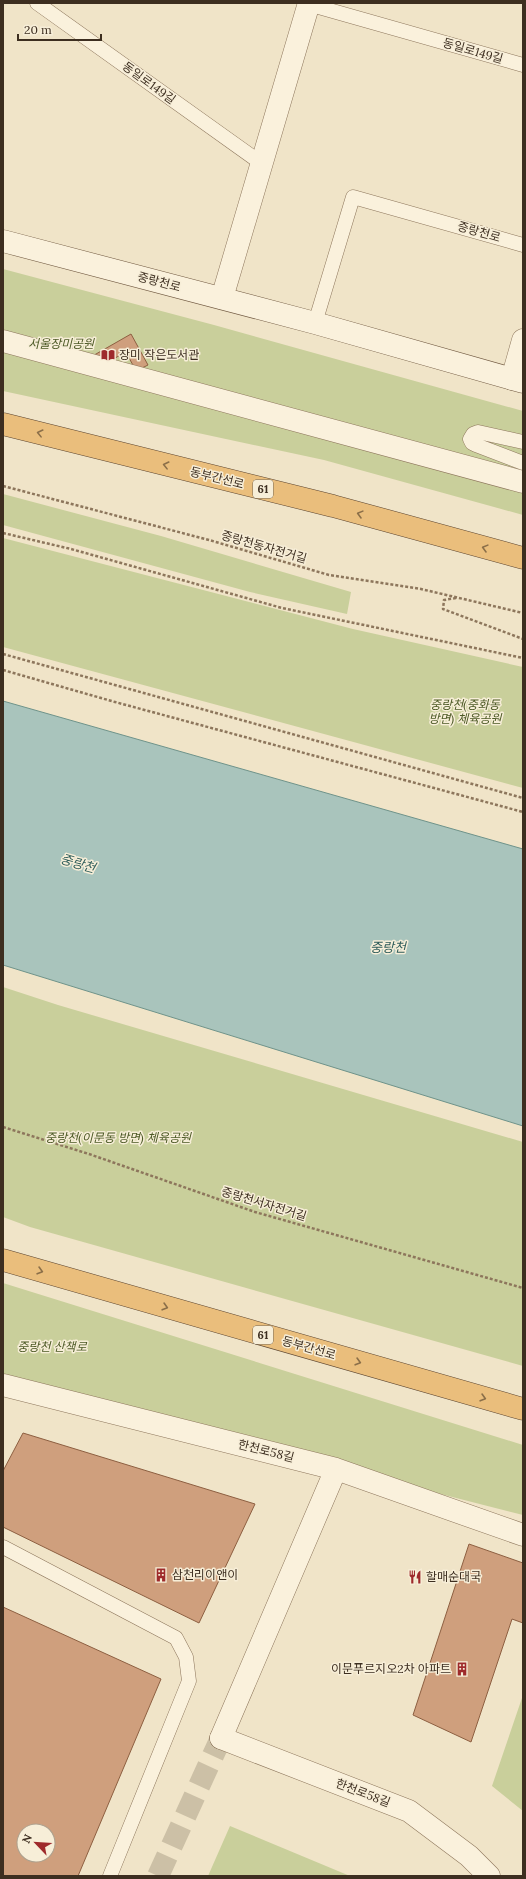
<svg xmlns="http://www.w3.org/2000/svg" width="526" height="1879" viewBox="0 0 526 1879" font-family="Lora,'Noto Sans KR',serif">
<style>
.green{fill:#c9cf9b}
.water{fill:#a9c4bc;stroke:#6f938a}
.building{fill:#cf9f7d;stroke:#8d5f41;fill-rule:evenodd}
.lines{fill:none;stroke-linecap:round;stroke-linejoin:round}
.tertiary-tunnel{stroke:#ccc0a6;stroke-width:22;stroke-dasharray:22 11;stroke-linecap:butt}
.service-casing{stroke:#8d765c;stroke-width:15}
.pedestrian-casing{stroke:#8d765c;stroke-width:23}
.minor-casing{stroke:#8d765c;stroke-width:23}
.tertiary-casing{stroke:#8d765c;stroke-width:23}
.secondary-casing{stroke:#6f573f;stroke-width:23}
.trunk-casing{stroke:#5b4430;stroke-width:23}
.path{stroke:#8d765c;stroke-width:2.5;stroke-dasharray:3 2;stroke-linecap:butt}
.service{stroke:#faf1dc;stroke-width:14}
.pedestrian{stroke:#faf1dc;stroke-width:22}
.minor{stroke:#faf1dc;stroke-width:22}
.tertiary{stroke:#faf1dc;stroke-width:22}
.secondary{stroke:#faf1dc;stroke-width:22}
.trunk{stroke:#eabe7c;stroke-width:22}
.oneway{stroke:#8b6f49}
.labels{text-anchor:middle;stroke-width:3;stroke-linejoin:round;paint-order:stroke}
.shield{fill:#f7eed8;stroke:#756857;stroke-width:1}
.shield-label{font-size:11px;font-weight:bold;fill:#3d2e20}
.street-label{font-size:12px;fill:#3d2e20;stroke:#f7eed8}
.park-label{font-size:12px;font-style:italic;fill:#4d5a26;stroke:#f7eed8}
.poi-label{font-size:12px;fill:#3d2e20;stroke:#f7eed8;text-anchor:start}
.water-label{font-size:13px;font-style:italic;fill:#2f5d5a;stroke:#f7eed8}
</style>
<rect width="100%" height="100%" fill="#f0e4c8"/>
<path class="green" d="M3,269l211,56 309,86v104l-199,-55 -321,-69z
M3,494l158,42 190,56 -4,22 -97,-22 -247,-67z
M3,538l350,91 170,38v121l-520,-141z
M3,987l55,18 465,137v224l-493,-139 -27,-10z
M3,1283l520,162v70l-520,-133z
M523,1695v116l-31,-25z
M230,1826l120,50h-142z"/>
<path class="water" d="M3,701l520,148v277l-520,-161z"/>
<path class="building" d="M131,334l17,31 -12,6 -10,-19 -20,11 -17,-5z
M23,1433l232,71 -56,119 -196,-96v-56z
M469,1544l54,19v60l-11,-4 -41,123 -58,-27z
M3,1607l158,72 -83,197h-75zM24,1831h24v24h-24z"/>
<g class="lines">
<path class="tertiary-tunnel" d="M158,1876l63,-138"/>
<g class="service-casing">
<path id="service" d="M37,3l224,160
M308,4l215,61
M315,323l38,-126 170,48
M523,442l-45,-10 -5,2 -3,5 2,4 4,2 47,18
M3,1547l173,91 10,19 3,24 -79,195"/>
</g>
<g class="pedestrian-casing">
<path id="pedestrian" d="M3,341l520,141"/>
</g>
<g class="minor-casing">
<path id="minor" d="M222,298l87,-295
M512,379l11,-39
M221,1738l188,73 60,45 20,20"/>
</g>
<g class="tertiary-casing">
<path id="tertiary" d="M3,1385l333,84 187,66
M221,1738l115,-269"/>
</g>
<g class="secondary-casing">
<path id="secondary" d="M3,241l312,82 208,59"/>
</g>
<g class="trunk-casing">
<path id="trunk" d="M3,424l330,82 190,52
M3,1260l520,149"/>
</g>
<path class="path" d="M3,486l206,54 120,35 92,14 102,24
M3,533l68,16 211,59 241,50
M456,598l-12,2 -1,9 80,30
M3,654l520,144
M3,670l112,32 408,110
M3,1127l86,27 166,58 268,76"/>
<use href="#service" class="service"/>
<use href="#pedestrian" class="pedestrian"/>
<use href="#minor" class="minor"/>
<use href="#tertiary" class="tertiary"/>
<use href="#secondary" class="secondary"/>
<use href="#trunk" class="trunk"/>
</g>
<defs><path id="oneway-chevron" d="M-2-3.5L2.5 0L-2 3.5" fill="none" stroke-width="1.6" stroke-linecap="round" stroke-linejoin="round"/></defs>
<g class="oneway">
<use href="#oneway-chevron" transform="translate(40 433) rotate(-166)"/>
<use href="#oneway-chevron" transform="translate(166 465) rotate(-166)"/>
<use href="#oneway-chevron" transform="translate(360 514) rotate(-165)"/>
<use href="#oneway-chevron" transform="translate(485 548) rotate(-165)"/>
<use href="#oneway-chevron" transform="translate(40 1271) rotate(16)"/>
<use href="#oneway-chevron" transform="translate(165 1307) rotate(16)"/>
<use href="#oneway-chevron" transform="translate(358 1362) rotate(16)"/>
<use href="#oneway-chevron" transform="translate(483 1398) rotate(16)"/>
</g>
<defs>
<g id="library-bare" transform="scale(1.08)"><path d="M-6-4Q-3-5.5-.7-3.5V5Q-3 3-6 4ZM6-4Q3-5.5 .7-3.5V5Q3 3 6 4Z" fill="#9e2a2b" stroke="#f7eed8" stroke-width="2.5" paint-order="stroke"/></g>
<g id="building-bare" transform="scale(1.08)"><path d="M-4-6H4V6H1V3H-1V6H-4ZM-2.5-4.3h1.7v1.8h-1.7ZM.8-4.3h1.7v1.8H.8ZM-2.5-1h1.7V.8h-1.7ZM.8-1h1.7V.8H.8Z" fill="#9e2a2b" stroke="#f7eed8" stroke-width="2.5" paint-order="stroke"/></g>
<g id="restaurant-bare" transform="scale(1.08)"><path d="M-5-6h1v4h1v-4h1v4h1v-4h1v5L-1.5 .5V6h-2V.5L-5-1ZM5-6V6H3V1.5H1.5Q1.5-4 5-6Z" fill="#9e2a2b" stroke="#f7eed8" stroke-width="2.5" paint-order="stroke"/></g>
</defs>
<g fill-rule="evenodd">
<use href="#library-bare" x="108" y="355"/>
<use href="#building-bare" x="161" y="1575"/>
<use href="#restaurant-bare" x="415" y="1577"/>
<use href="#building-bare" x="462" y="1669"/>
</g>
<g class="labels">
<g class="shield">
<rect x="253" y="480" width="20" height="18" rx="3"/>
<rect x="253" y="1326" width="20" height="18" rx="3"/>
</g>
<g class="shield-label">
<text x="263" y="493">61</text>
<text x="263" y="1339">61</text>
</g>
<g class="street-label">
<text transform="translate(473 51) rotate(16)" y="4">동일로149길</text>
<text transform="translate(149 83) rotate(36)" y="4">동일로149길</text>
<text transform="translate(479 232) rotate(16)" y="4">중랑천로</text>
<text transform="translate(159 282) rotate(15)" y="4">중랑천로</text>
<text transform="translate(217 478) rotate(14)" y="4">동부간선로</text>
<text transform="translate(264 547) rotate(16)" y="4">중랑천동자전거길</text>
<text transform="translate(264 1204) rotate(17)" y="4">중랑천서자전거길</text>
<text transform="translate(309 1348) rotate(16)" y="4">동부간선로</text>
<text transform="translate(266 1451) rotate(14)" y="4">한천로58길</text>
<text transform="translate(363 1793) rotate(21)" y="4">한천로58길</text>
</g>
<g class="park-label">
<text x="61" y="348">서울장미공원</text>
<text x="465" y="709">중랑천(중화동<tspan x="465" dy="14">방면) 체육공원</tspan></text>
<text x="118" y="1142">중랑천(이문동 방면) 체육공원</text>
<text x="52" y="1351">중랑천 산책로</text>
</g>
<g class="poi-label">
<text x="119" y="359">장미 작은도서관</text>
<text x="172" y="1579">삼천리이앤이</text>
<text x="426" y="1581">할매순대국</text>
<text x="451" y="1673" text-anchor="end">이문푸르지오2차 아파트</text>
</g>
<g class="water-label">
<text transform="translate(78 863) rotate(16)" y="5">중랑천</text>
<text x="388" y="952">중랑천</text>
</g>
</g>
<rect width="526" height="1879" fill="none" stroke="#3d2e20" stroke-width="8"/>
<g transform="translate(36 1843) rotate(295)"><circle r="19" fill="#f7eed8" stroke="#ada18e"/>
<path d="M0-3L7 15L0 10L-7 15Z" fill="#9e2a2b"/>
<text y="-6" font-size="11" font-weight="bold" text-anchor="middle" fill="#3d2e20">N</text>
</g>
<path d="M18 34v6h83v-6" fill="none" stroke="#3d2e20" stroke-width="2"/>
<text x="24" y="34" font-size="12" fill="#3d2e20" stroke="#f7eed8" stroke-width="3" paint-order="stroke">20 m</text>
</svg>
